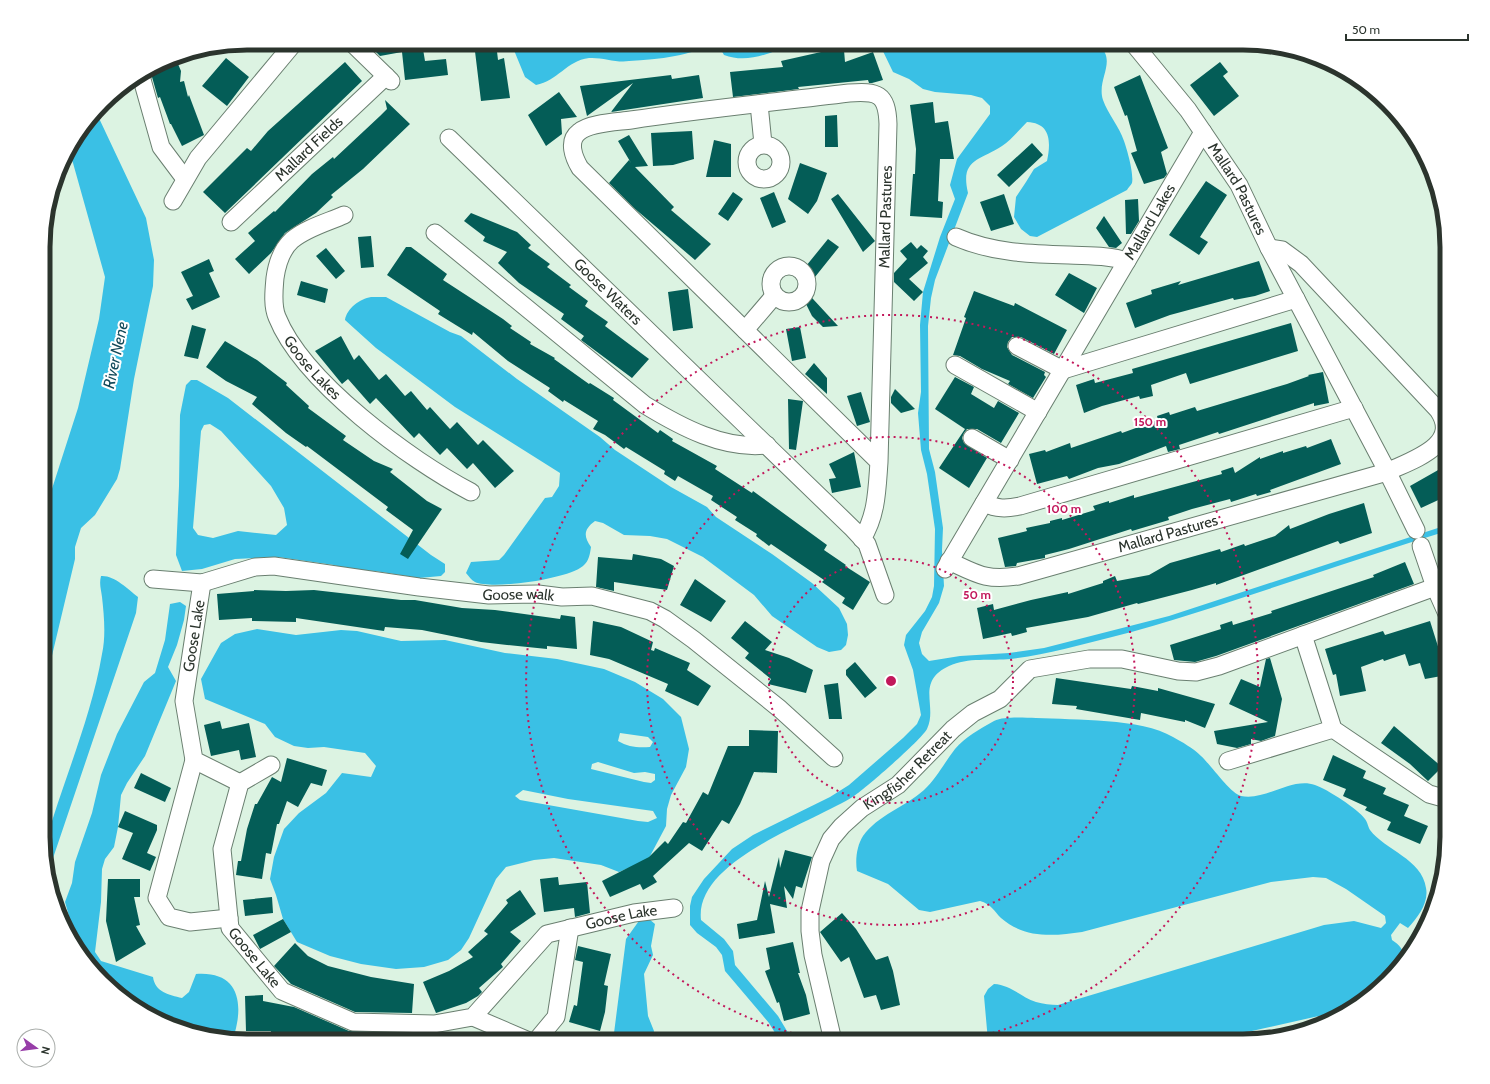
<svg xmlns="http://www.w3.org/2000/svg" width="1490" height="1084" viewBox="0 0 1490 1084" font-family="Cabin,sans-serif">
<style>
.water{fill:#3ac0e5;fill-rule:evenodd}
.building{fill:#045d57}
.lines{fill:none;stroke-linecap:round;stroke-linejoin:round}
.minor-casing{stroke:#6a7f70;stroke-width:19}
.minor{stroke:#fff;stroke-width:17}
.ring{fill:none;stroke:#c2185b;stroke-width:2;stroke-dasharray:2 4}
.labels{text-anchor:middle;stroke-width:4;stroke-linejoin:round;paint-order:stroke}
.street-label{font-size:15px;fill:#2b342d;stroke:#fff}
.water-label{font-size:16px;font-style:italic;fill:#134a5a;stroke:#fff}
.rim{fill:none;stroke:#2b342d;stroke-width:5}
.centre{fill:#c2185b;stroke:#fff;stroke-width:2}
.ring-label{font-size:12px;text-anchor:middle;font-weight:bold;fill:#c2185b;stroke:#fff;stroke-width:4;stroke-linejoin:round;paint-order:stroke}
</style>
<rect width="100%" height="100%" fill="#dcf3e2"/>
<path class="water" d="M511,43h283c-23,10 -46,21 -70,12l-4,-7c-15,-1 -30,5 -45,8 -15,3 -31,4 -46,5 -13,2 -27,-4 -40,-3 -23,3 -31,23 -53,27l-11,-8z
M879,43h218c22,18 -1,35 6,57 5,14 16,26 21,41 3,8 10,33 8,42 -1,2 -4,5 -5,7l-90,47 -7,-1 -9,-7 -7,-12 2,-20 10,-15 8,-13 13,-8c4,-19 4,-38 -20,-39 -8,8 -16,18 -25,24 -23,15 -42,13 -34,47l-33,87 -4,18 -3,28 1,123 6,23 8,56 -1,22 2,36 -5,17 -17,29 -3,11 3,11 7,7 31,-5 49,-3 35,-5 125,-32 278,-91v6c-48,15 -95,30 -142,46 -64,21 -127,43 -193,60 -33,8 -67,18 -101,22 -20,2 -43,-2 -62,7 -34,16 -11,40 -22,63 -7,12 -60,58 -73,67 -40,26 -160,64 -153,124l23,19 9,12 2,14 43,51 15,25h-13l-11,-18 -44,-52 -3,-16 -6,-8 -19,-14 -7,-8v-19l2,-9 12,-18 28,-30 21,-14 77,-38 19,-12 54,-47 14,-14 4,-9 -8,-45 -9,-25 2,-10 19,-24 7,-14 2,-11 1,-57 -8,-55 -6,-24 -3,-37 3,-21 -1,-67 3,-33 17,-55 15,-38 -5,-14 7,-26 33,-45v-8l-8,-8 -11,-3 -36,-3 -12,-3 -14,-10 -16,-7z
M97,114l49,104 8,42 -1,26 -19,93 -14,90 -3,10 -22,36 -14,13 -6,19v12l-30,126v-182l5,-8 28,-87 21,-89 6,-42 -32,-114 -5,-11z
M371,297h15l64,35 11,4 56,43 83,58 15,13 56,37 36,20 9,10 56,37 40,29 27,25 8,16 1,11 -2,10 -5,5 -12,2 -12,-5 -45,-31 -18,-21 -51,-38 -36,-18 -17,-3 -26,-1 -21,-12 -8,-2c-11,8 -12,15 -4,26 -1,7 -2,14 -8,19 -15,13 -91,24 -108,16 -4,-2 -6,-6 -9,-9l5,-11 28,-2 5,-5 41,-57 7,-1 7,-11 1,-13 -105,-66 -79,-59 -31,-28c2,-12 15,-21 26,-23z
M191,380h6l31,18 203,157 14,9v8l-4,4 -22,2 -44,-7 -26,-1 -15,-5 -56,-8 -43,2 -33,10 -20,2 -6,-16 3,-69 1,-71 6,-30zM210,424l11,7 50,55 13,22 3,17 -11,10 -38,-4 -25,7 -15,-3 -5,-7 8,-97 3,-6z
M101,576c13,-1 27,13 37,21l-2,16 -85,251 -4,5 -2,-5v-20c18,-63 46,-125 57,-190 4,-18 2,-39 0,-57 -1,-8 -3,-13 -1,-21z
M180,602l6,4 -2,14 -7,25 -9,22 8,14 -31,75 -18,27 -6,12 -3,32 -4,20 -9,12 -3,10 -1,33 -6,50 6,9 52,16c2,15 16,18 29,21l7,-6 7,-18c40,-3 48,25 39,58l8,7 5,2h-14l-65,-15 -46,-27 -53,-60 -1,-23 -4,-14 7,-19 3,-21 17,-49 9,-38 16,-41 27,-52 11,-9 10,-33 5,-36z
M257,629l39,6 45,-5 16,1 44,10 44,-1 60,13 52,6 47,10 31,13 28,17 18,18 8,32 -3,18 -15,28 -4,14 -1,17 -17,32 -11,6 -19,8 -18,-7 -47,-7 -20,2 -28,7 -10,12 -27,59 -8,12 -13,10 -24,7 -28,2 -35,-5 -31,-8 -33,-14 -14,-23 -7,-24 -6,-16 4,-22 10,-28 15,-16 27,-20 16,-20 29,4 5,-11 -11,-13 -41,-6 -16,1 -14,-2 -19,-9 -10,-13 -60,-25 -4,-20 20,-36 14,-9zM620,733l28,4 5,5 -3,5c-12,1 -22,0 -32,-6zM598,762l36,11 11,-1 10,2v6l-4,3 -7,-1 -53,-13 1,-5zM523,790l45,9 85,12 4,7 -9,4 -10,-1 -118,-21 -5,-4z
M1036,718c39,2 105,0 137,19 9,5 20,11 28,19 10,9 29,37 40,40 25,5 50,-19 74,-11 12,4 43,24 50,34 3,4 3,8 5,11 15,20 52,29 56,58 3,15 -8,29 -18,40l-8,-5 -9,12 1,5c8,5 11,10 14,19l-1,2 -38,38 -17,10 -143,32h-219l-4,-45 4,-7 6,-5c17,1 27,13 42,18 7,2 15,3 22,3l266,-80 30,-4 27,7 5,-5 -1,-7 -39,-27 -20,-11 -13,-1 -42,5 -189,50c-28,4 -57,7 -81,-14 -7,-7 -10,-14 -21,-17l-50,11 -11,-2 -31,-26 -31,-13c-2,-11 0,-26 6,-35 15,-21 42,-29 61,-46 13,-12 20,-27 31,-41 10,-12 25,-20 39,-28 11,-5 30,-3 42,-3z
M641,918l8,1 6,5 -4,22 2,9 -9,19 4,42 6,15 -2,10h-39l13,-102z"/>
<path class="building" d="M374,43h48l3,18 21,-2 2,16 -43,5 -3,-28 -22,4 -4,-4z
M474,43h22l2,17 6,-2 6,40 -29,3z
M844,50l1,12 28,-10 10,28 -11,3h-3l-1,-3 -70,7 1,2 -66,8 -3,-25 53,-5 -2,-6 40,-9z
M175,57l6,14 -1,11 4,-1 4,16 1,-2 15,40 -22,11 -11,-22h-1l-10,-27 -2,1 -8,-28 19,-12z
M226,58l23,19 -22,29 -25,-20z
M345,62l17,19 -137,132 -22,-21 44,-44 4,3 17,-20z
M1220,62l8,10 -5,4 16,20 -25,20 -24,-31z
M671,75l1,4 27,-4 4,23 -92,14 22,-29 -46,33 -7,-30z
M1140,75l28,73 -7,4 6,22 -3,4 -20,6 -13,-31 6,-2 -10,-36 -2,1 -11,-29z
M559,92l18,25 -16,2 1,15 -16,12 -18,-31z
M385,100l25,24 -47,45 -32,26 2,2 -17,16 -31,20 -14,20 -22,21 -14,-15 20,-18 -7,-8 26,-22 1,1 37,-38 21,-17 1,2 46,-43 7,-7z
M933,102l2,21 13,-2 6,38h-14l-2,42 5,1 -1,16 -32,-2 3,-42h2l1,-25 -6,-44z
M837,115l1,32h-13v-31z
M692,131l2,28 -21,6 -20,1 -2,-33z
M629,135l19,31 -13,1 39,40 -3,3 40,34 -16,16 -61,-52 -25,-25 20,-23 2,3 -13,-22z
M714,140l17,4v33h-25z
M1032,143l11,12 -34,32 -12,-12z
M800,163l27,10 -10,28 -9,13 -20,-15z
M1206,181l21,14 -27,42 8,5 -9,13 -30,-20z
M733,192l10,7 -15,22 -10,-7z
M774,192l12,30 -14,6 -12,-30z
M838,194l37,47 -12,11 -32,-53z
M1004,194l10,30 -23,7 -11,-29z
M1138,199l1,22 -8,13h-5l-1,-34z
M471,213l46,19 14,13 -3,3 22,16 -3,3 24,18 -2,2 19,14 -3,5 23,16 -3,4 44,33 -17,19 -51,-38 3,-4 -23,-17 3,-5 -45,-31 -21,-20 9,-11 -24,-11 2,-4 -21,-16z
M1104,216l18,27 -6,5 -7,-1 -13,-19z
M371,236l3,31 -13,1 -3,-31z
M828,239l11,8 -24,30 -13,-6z
M911,242l6,7 4,-4 7,6 -5,6 5,6 -19,16 14,13 -9,9 -20,-19v-9l13,-14 -7,-8z
M406,247h5l36,27 -4,6 60,39 9,7 -2,2 21,14 -1,2 25,14 -1,1 35,25 1,-1 24,15 -1,2 45,33 2,-3 13,9 -1,2 45,25 -2,3 37,24 1,-2 74,54 -3,5 22,15 -1,1 25,16 -17,28 -11,-7 3,-5 -23,-16 2,-2 -53,-36 -2,2 -13,-10 1,-2 -22,-14 2,-3 -26,-17 2,-4 -35,-20 -3,5 -11,-7 1,-3 -39,-24 -2,2 -19,-14 -12,-6 5,-8 -34,-21 -1,2 -15,-11 2,-3 -42,-27 -35,-29 -1,3 -34,-21 2,-3 -53,-36z
M326,248l19,23 -9,8 -20,-23z
M209,259l5,12 -5,2 11,24 -28,13 -6,-11 7,-3 -12,-24z
M1259,261l11,30 -15,5 -21,4 -1,-2 -63,17 -35,13 -9,-25 26,-9 -1,-4 30,-9 -3,4z
M1069,273l28,15 -13,25 -29,-18z
M301,281l27,8 -3,14 -28,-8z
M801,286l37,40 -15,1 -11,-11 -14,-28z
M688,289l5,39 -20,3 -5,-39z
M974,291l40,15 1,-3 52,27 -13,24 -33,-17h-9l-4,5 -1,5 5,8 33,17 -1,3 2,2 -13,21 -25,-14 2,-3 -28,-12 -22,-13 -7,-1 13,-37 -2,-1z
M1291,323l7,28 -108,33 -4,-11 -35,12 2,11 -13,3 -1,-3 -37,10 -18,7 -8,-28 18,-6 1,4 38,-10 -1,-4z
M192,325l14,4 -8,30 -14,-3z
M800,327l6,31 -14,3 -6,-32z
M341,336l13,24 5,-5 20,25 7,-6 19,22 6,-5 16,19 3,-3 20,22 7,-7 21,23 5,-5 31,31 -19,17 -22,-25 -6,6 -20,-21 -7,7 -21,-22 -5,5 -38,-40 -6,6 -22,-25 -6,5 -27,-33z
M225,341l32,19 30,23 -1,2 23,21 -1,2 38,28 -3,4 31,21 19,8 -3,3 37,29 15,8 -34,50 -8,-5 13,-24 -27,-20 2,-3 -81,-61 -1,1 -20,-14 -34,-29 5,-7 -31,-16 -20,-14z
M814,363l13,15v16l-22,-20z
M1323,372l6,31 -15,3v-3l-95,31 -1,-2 -39,13 1,4 -12,3 -2,-6 -47,18 -21,4 -29,11 -2,-3 -30,8 -8,-30 16,-4 1,2 24,-9 1,5 50,-17 1,2 36,-13 -1,-4 12,-4 1,3 25,-8 2,4 90,-27 22,-8 -1,-1z
M955,377l19,10 -3,7 23,14 4,-7 21,12 -18,30 -24,-14h-10l-3,4 -2,5 2,5 23,15 -18,30 -30,-20 26,-39 -30,-20z
M895,389l20,20 -14,4 -10,-10v-6z
M861,392l9,30 -13,4 -10,-30z
M788,399l15,2 -7,49 -7,-1z
M1331,439l10,25 -71,26 1,2 -14,4 -1,-2 -25,8 -1,-3 -38,10 -24,8 1,3 -37,11 -1,-2 -62,20 -24,6v3l-28,5 -1,3 -11,1 -7,-29 29,-7 -1,-3 24,-5v-2l12,-3v2l33,-10 -2,-4 16,-5v2l25,-8v3l88,-24 -1,-3 12,-4 2,6 25,-16v2l23,-8v2l23,-7 1,2z
M854,452l7,35 -29,6 -3,-14 7,-1 -7,-14z
M1447,465v31l-26,12 -11,-22z
M1364,503l8,30 -32,11 -2,-3 -122,44v-2l-24,7 -54,14 -1,-1 -49,14 -62,11 1,4 -15,4 -1,-3 -28,6 -6,-31 16,-4 1,6 37,-10 37,-8v2l35,-11v-2l12,-5 2,5 32,-6 21,-12 50,-14 1,3 23,-8 1,2 30,-10 14,-11 1,4 39,-15z
M633,554l28,5 13,7 -7,24 -53,-8v9l-18,-4 2,-30 34,3z
M1405,562l9,22 -198,72 -21,6 -21,-2 -4,-15 51,-16 -1,-4 12,-4 1,4 39,-12 -1,-2 103,-34 -1,-2z
M695,579l31,22 -15,21 -31,-17z
M254,590l32,1 28,-1 87,10h14l47,8 33,2 65,9 1,-4 14,2 2,32 -30,-3v3l-40,-4 -26,-3 -59,-12 -37,-3 -1,4 -88,-13v4l-44,-1v-3l-33,2 -2,-26 37,-3z
M593,621l28,6 32,15 -2,8 3,1 1,-3 35,15 -3,7 24,16 -13,20 -33,-15 3,-7 -59,-25 -19,-4z
M745,621l27,21 -7,8 24,8 24,12 -7,23 -38,-9 3,-5 -26,-21 4,-5 -18,-15z
M1430,621l17,54 -22,4 -5,-16 -11,3 -4,-12 -21,7 -1,-2 -22,8 5,24 -26,5 -4,-22 -3,1 -8,-26 58,-18 2,4z
M1270,658l12,41 -7,37 -14,5 -10,-2v5l-14,4 -20,-4 -3,-13 54,-9 -39,-18 12,-25 19,8 6,-28z
M855,662l22,26 -12,10 -19,-23v-5z
M1056,678l75,11 1,-3 26,5v-3l57,16 -10,24 -20,-8v2l-44,-9 -1,7 -64,-11 1,-3 -25,-2z
M838,683l4,36h-13l-5,-34z
M220,721l2,8 27,-6 7,34 -15,3 -2,-10 -28,6 -7,-31z
M1394,726l48,41 -14,14 -18,-17 -29,-21z
M749,730l29,1 -1,42 -23,-1 -14,32 -11,20 -7,-4 -20,31 -13,-8 -36,33 4,6 -14,8 -3,-6 -30,13 -8,-16 47,-24 16,-16 3,3 15,-22 3,1 17,-31 5,3 20,-49h21z
M1333,755l33,16 -3,7 23,10 -3,6 26,11 -5,11 24,10 -8,18 -33,-14 4,-8 -26,-12 2,-3 -24,-11 3,-7 -23,-9z
M287,758l40,12 -5,16 -11,-3 -13,24 -11,-6 -8,23h-2l-6,30 -5,-1 -4,26 -26,-4 2,-14h3l6,-32 8,-25h2l15,-27 9,5z
M141,773l30,15 -6,14 -31,-14z
M125,811l32,14v5l-10,23 9,4 -6,14 -28,-12 11,-26 -15,-6z
M785,850l27,7 -10,31 -6,-2 -3,13 -9,-13 3,22 -17,-4 5,29 -36,6 -2,-15 20,-4 8,-39 4,16 10,-40 1,11z
M558,877l1,8 28,-3 3,31 -15,4 -1,-9 -30,4 -4,-33z
M108,879h32v18h-6l6,28 -4,1 10,18 -30,18 -10,-41z
M520,890l16,24 -26,18 11,9 -20,23 2,3 -24,21 3,4 -4,4 -12,7 -30,10 -13,-31 26,-11 24,-14 -5,-5 20,-18 -4,-3 24,-28 -2,-3z
M272,897l1,16 -28,3 -2,-16z
M842,913l14,16 20,31 12,-4 5,15 7,34 -19,5 -5,-15 -12,3 -15,-41 -8,5 -21,-30z
M283,919l8,13 -31,17 -7,-14z
M793,942l7,31h-2l8,22 4,19 -26,7 -5,-19 -2,1 -12,-32 5,-2 -4,-21z
M295,943l13,13 20,10 43,11 43,7 -2,29 -57,-1 -64,-28 -17,-18z
M578,946l33,8 -7,31 4,1 -3,26 -5,19 -31,-9 5,-17 3,1 6,-44 -8,-2z
M263,995v6l31,6 55,24 54,2 -1,8h-101l-31,-3 1,-7h-25l-1,-35z"/>
<g class="lines">
<g class="minor-casing">
<g id="minor">
<path d="M352,43l39,38"/>
<path id="s1" d="M1133,43l55,67 51,75 30,63 117,221 30,61"/>
<path d="M141,76l20,71 24,32"/>
<path d="M759,104l4,40"/>
<path id="s2" d="M449,138l404,391 14,15 18,51"/>
<circle cx="764" cy="162" r="17"/>
<path d="M173,201l25,-43 96,-115"/>
<path id="s3" d="M344,215c-16,7 -38,13 -52,25 -10,9 -15,24 -17,38 -1,12 -3,27 2,39 26,65 133,143 194,175"/>
<path id="s4" d="M231,222l155,-146"/>
<path d="M435,233l210,172c36,22 79,45 122,40"/>
<path d="M956,237c36,16 75,17 113,18 19,1 39,0 58,6"/>
<circle cx="789" cy="284" r="18"/>
<path d="M745,330l29,-34"/>
<path d="M1017,346l46,24 233,-71"/>
<path d="M955,365l83,47"/>
<path d="M972,438l38,22"/>
<path d="M984,503c13,6 22,6 36,3l334,-98"/>
<path id="s5" d="M862,539c15,-24 15,-50 17,-77l9,-338c-1,-31 -11,-33 -39,-31 -73,9 -145,16 -218,27 -14,2 -42,3 -52,12 -12,9 -5,26 1,36l299,294"/>
<path d="M1421,546l14,41 12,27"/>
<path id="s6" d="M949,561c28,13 37,20 69,15l369,-104c25,-12 75,-27 51,-62l-137,-146 -19,-14 -13,-2"/>
<path id="s7" d="M945,569l258,-437"/>
<path id="s8" d="M153,579l49,4 53,-16 19,-1 145,21 70,8 49,-1 24,3 30,-1 58,15 15,8 29,21 86,69 54,49"/>
<path d="M202,583l-18,118 10,59 46,23"/>
<path d="M1303,635l30,94 96,65 18,5"/>
<path d="M194,760l-37,138 12,19 21,5 39,-4"/>
<path d="M1228,761l105,-32"/>
<path id="s9" d="M271,765l-31,18 -18,66 8,79 52,63 71,31 81,2 39,-7 74,-83 87,-21 40,-5"/>
<path d="M473,1017l56,24"/>
<path d="M536,1041l20,-24 14,-89"/>
<path id="s10" d="M833,1041l-20,-86 -3,-24v-20l11,-50 10,-22 11,-13 20,-18 36,-23 55,-56 20,-16 27,-14 30,-30 59,-10h33l56,12 18,1 23,-6 216,-79"/>
</g>
</g>
<use href="#minor" class="minor"/>
</g>
<g class="ring">
<circle cx="891" cy="681" r="122"/>
<circle cx="891" cy="681" r="244"/>
<path d="M821 1040A366 366 0 1 1 958 1041"/>
</g>
<g class="labels">
<g class="street-label">
<text dy="5" stroke="none"><textPath href="#s4" startOffset="107">Mallard Fields</textPath></text>
<text dy="5" stroke="none"><textPath href="#s1" startOffset="180">Mallard Pastures</textPath></text>
<text dy="5" stroke="none"><textPath href="#s5" startOffset="325">Mallard Pastures</textPath></text>
<text dy="5" stroke="none"><textPath href="#s7" startOffset="403">Mallard Lakes</textPath></text>
<text dy="5" stroke="none"><textPath href="#s2" startOffset="221">Goose Waters</textPath></text>
<text dy="5" stroke="none"><textPath href="#s3" startOffset="202">Goose Lakes</textPath></text>
<text dy="5" stroke="none"><textPath href="#s6" startOffset="228">Mallard Pastures</textPath></text>
<text dy="5" stroke="none"><textPath href="#s8" startOffset="370">Goose walk</textPath></text>
<text transform="translate(194 636) rotate(-81)" y="5">Goose Lake</text>
<text dy="5" stroke="none"><textPath href="#s10" startOffset="311">Kingfisher Retreat</textPath></text>
<text dy="5" stroke="none"><textPath href="#s9" startOffset="651">Goose Lake</textPath></text>
<text dy="5" stroke="none"><textPath href="#s9" startOffset="222">Goose Lake</textPath></text>
</g>
<g class="water-label">
<text transform="translate(115 355) rotate(-78)" y="6">River Nene</text>
</g>
</g>
<path d="M0 0H1490V1084H0ZM247 50H1243A197 197 0 0 1 1440 247V837A197 197 0 0 1 1243 1034H247A197 197 0 0 1 50 837V247A197 197 0 0 1 247 50Z" fill="#fff" fill-rule="evenodd"/>
<path class="rim" d="M247 50H1243A197 197 0 0 1 1440 247V837A197 197 0 0 1 1243 1034H247A197 197 0 0 1 50 837V247A197 197 0 0 1 247 50Z"/>
<circle cx="891" cy="681" r="6" class="centre"/>
<g class="ring-label">
<text x="1150" y="426">150 m</text>
<text x="1064" y="513">100 m</text>
<text x="977" y="599">50 m</text>
</g>
<g transform="translate(36 1048) rotate(104)"><circle r="19" fill="#ffffff" stroke="#aaaeab"/>
<path d="M0-3L7 15L0 10L-7 15Z" fill="#973da8"/>
<text y="-6" font-size="11" font-weight="bold" text-anchor="middle" fill="#2b342d">N</text>
</g>
<path d="M1346 34v6h122v-6" fill="none" stroke="#2b342d" stroke-width="2"/>
<text x="1352" y="34" font-size="12" fill="#2b342d" stroke="#ffffff" stroke-width="3" paint-order="stroke">50 m</text>
</svg>
